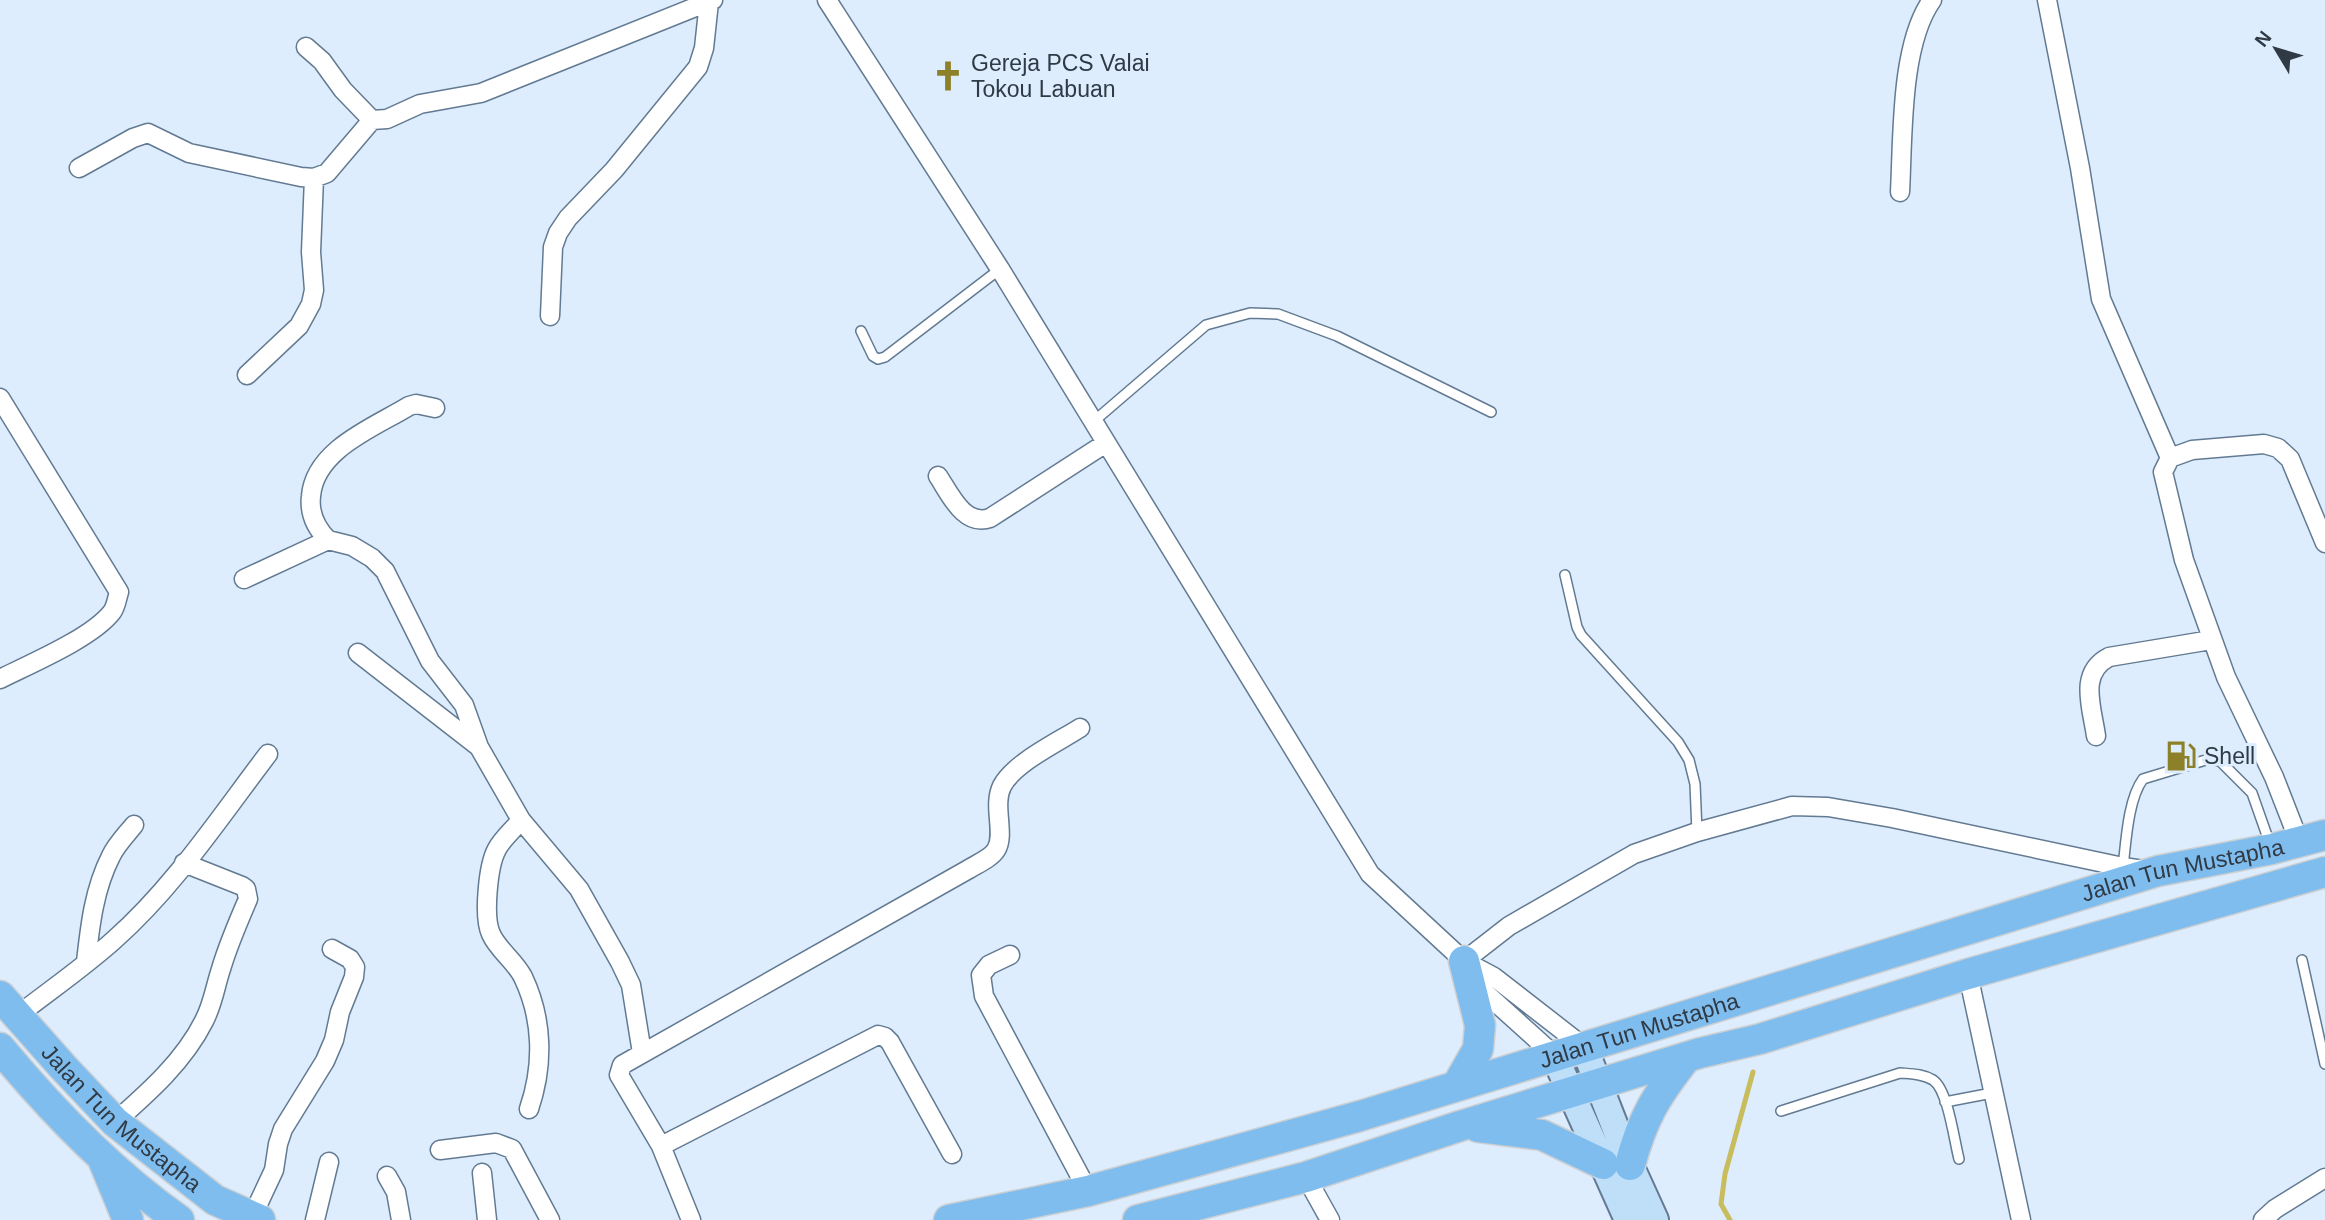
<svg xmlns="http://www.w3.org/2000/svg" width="2325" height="1220" viewBox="0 0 2325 1220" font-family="Helvetica,sans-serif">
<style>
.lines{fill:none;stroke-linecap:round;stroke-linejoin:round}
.stream{stroke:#c8bc5d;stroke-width:5}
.service-casing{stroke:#627a92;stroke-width:12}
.minor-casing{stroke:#627a92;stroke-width:21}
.secondary-casing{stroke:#627a92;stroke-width:30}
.primary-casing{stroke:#cdd0d2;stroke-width:33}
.service{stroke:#fff;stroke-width:9}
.minor{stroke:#fff;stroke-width:18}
.secondary{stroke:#bfdef7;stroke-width:26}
.primary{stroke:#80bdef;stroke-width:30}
.labels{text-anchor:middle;stroke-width:6;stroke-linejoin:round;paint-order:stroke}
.poi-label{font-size:23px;fill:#2f3a44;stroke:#ddedfd;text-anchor:start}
.street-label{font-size:23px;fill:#2f3a44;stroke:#ddedfd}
</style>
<rect width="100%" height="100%" fill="#ddedfd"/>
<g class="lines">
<path class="stream" d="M1730,1220l-9,-16 4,-30 28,-102"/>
<g class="service-casing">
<path id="service" d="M861,331l12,25 5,3 7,-2 115,-88
M1093,422l113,-97 44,-12 28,1 59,22 154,76
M1565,575l12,52 4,8 97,107 11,18 6,24 2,48
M2123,867c3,-25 5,-68 20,-88l66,-20 11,2 32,32 18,51
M2302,960l23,104
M1945,1102l47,-9
M1781,1111l119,-38c12,1 23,1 33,7 15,10 21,60 26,79"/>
</g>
<g class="minor-casing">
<path id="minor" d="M827,0l173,269 370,605 94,87 30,16 90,70
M2047,0l33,168 21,131 69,159 -7,14 21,88 42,117 48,100 25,64
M306,47l16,14 21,29 29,30
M79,168l54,-30 15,-5 41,20 112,24 13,1 13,-5 45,-53 15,-1 33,-15 61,-11 232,-93
M1900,192c3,-55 0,-147 32,-192
M550,316l3,-69 5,-14 10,-15 46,-48 84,-103 6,-19 5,-46
M247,375l52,-49 12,-22 3,-14 -3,-38 3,-74
M0,398l119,194c-2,6 -3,15 -7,20 -20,26 -82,52 -112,67
M2170,458l22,-8 72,-6 14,4 12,11 35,84
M938,476c12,18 26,51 52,42l116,-75
M328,540c-13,-13 -19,-27 -17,-44 4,-47 64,-69 98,-90l7,-2 19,4
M244,579l84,-39 24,6 20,12 13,13 45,90 34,44 15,42 42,73 58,69 41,73 11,23 11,68
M358,653l121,94
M2096,736c-4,-29 -18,-63 13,-79l102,-17
M521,820c-7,9 -19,19 -24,29 -9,16 -14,68 -6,85 7,16 24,27 32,43 20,42 21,88 6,132
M1010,955l-21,10 -8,10 3,21 104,195
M1464,961l45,-35 125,-72 63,-22 95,-26 36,1 64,11 231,49 20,3
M86,962c4,-36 8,-73 25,-106 5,-11 15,-21 23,-31
M1968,974l53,246
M1474,977l8,13 72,65
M17,1016c32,-25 67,-49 97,-76 60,-53 106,-123 154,-186
M115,1122c34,-30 69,-61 89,-101 9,-17 11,-34 17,-52 7,-24 17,-47 27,-70l-2,-10 -4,-3 -58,-23
M661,1146l217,-111 7,2 5,5 62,112
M440,1150l56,-7 16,6 38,71
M482,1173l5,47
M387,1176l9,16 5,28
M1306,1177l24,43
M252,1217l22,-47 4,-26 5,-15 42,-68 9,-21 6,-28 14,-35 1,-10 -5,-8 -18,-10
M315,1220l14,-58
M691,1220l-30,-74 -42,-71 3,-10 347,-196c8,-5 22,-11 27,-19 10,-16 -4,-44 6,-64 12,-23 56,-44 78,-58
M2263,1220l12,-11 50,-31"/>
</g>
<g class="secondary-casing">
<path id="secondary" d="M1584,1047l46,118 25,55
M1554,1055l74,165"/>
</g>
<g class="primary-casing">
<g id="primary">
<path id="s1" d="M0,996l63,71 52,55 100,78 45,20"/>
<path d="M0,1048c53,64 111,124 179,172"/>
<path d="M1458,1084l20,-35 2,-24 -16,-64"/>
<path d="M1478,1127l64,8 61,29"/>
<path d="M104,1162l24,58"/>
<path d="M1630,1165c12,-46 26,-69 55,-106"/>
<path id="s2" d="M949,1220l139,-29 272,-75 798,-245 114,-22 53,-14"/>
<path d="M1138,1220l168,-43 154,-51 240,-73 60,-14 208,-65 357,-102"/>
</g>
</g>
<use href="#service" class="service"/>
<use href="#minor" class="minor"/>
<use href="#secondary" class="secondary"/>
<use href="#primary" class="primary"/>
</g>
<defs>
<g id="church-bare" transform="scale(2.415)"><path d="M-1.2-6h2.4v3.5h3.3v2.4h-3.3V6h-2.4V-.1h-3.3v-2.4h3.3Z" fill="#8c8129" stroke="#ddedfd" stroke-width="2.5" paint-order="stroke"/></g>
<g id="fuel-bare" transform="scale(2.415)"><path d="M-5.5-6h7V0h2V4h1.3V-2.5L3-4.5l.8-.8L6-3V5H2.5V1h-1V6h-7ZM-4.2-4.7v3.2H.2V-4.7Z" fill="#8c8129" stroke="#ddedfd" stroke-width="2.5" paint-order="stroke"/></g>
</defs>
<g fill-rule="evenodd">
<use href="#church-bare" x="948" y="76"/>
<use href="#fuel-bare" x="2181" y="756"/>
</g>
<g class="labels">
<g class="poi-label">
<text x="971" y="71">Gereja PCS Valai<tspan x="971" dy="26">Tokou Labuan</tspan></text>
<text x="2204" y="764">Shell</text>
</g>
<g class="street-label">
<text dy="8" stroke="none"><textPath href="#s2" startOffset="1283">Jalan Tun Mustapha</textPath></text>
<text dy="8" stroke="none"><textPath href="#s2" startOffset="716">Jalan Tun Mustapha</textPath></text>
<text dy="8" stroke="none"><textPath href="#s1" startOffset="173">Jalan Tun Mustapha</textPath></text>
</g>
</g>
<g transform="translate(2276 49) rotate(308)" stroke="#ddedfd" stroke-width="5" paint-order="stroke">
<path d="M0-5L12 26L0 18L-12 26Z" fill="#2f3a44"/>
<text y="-10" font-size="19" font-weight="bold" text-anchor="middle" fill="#2f3a44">N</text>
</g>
</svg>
